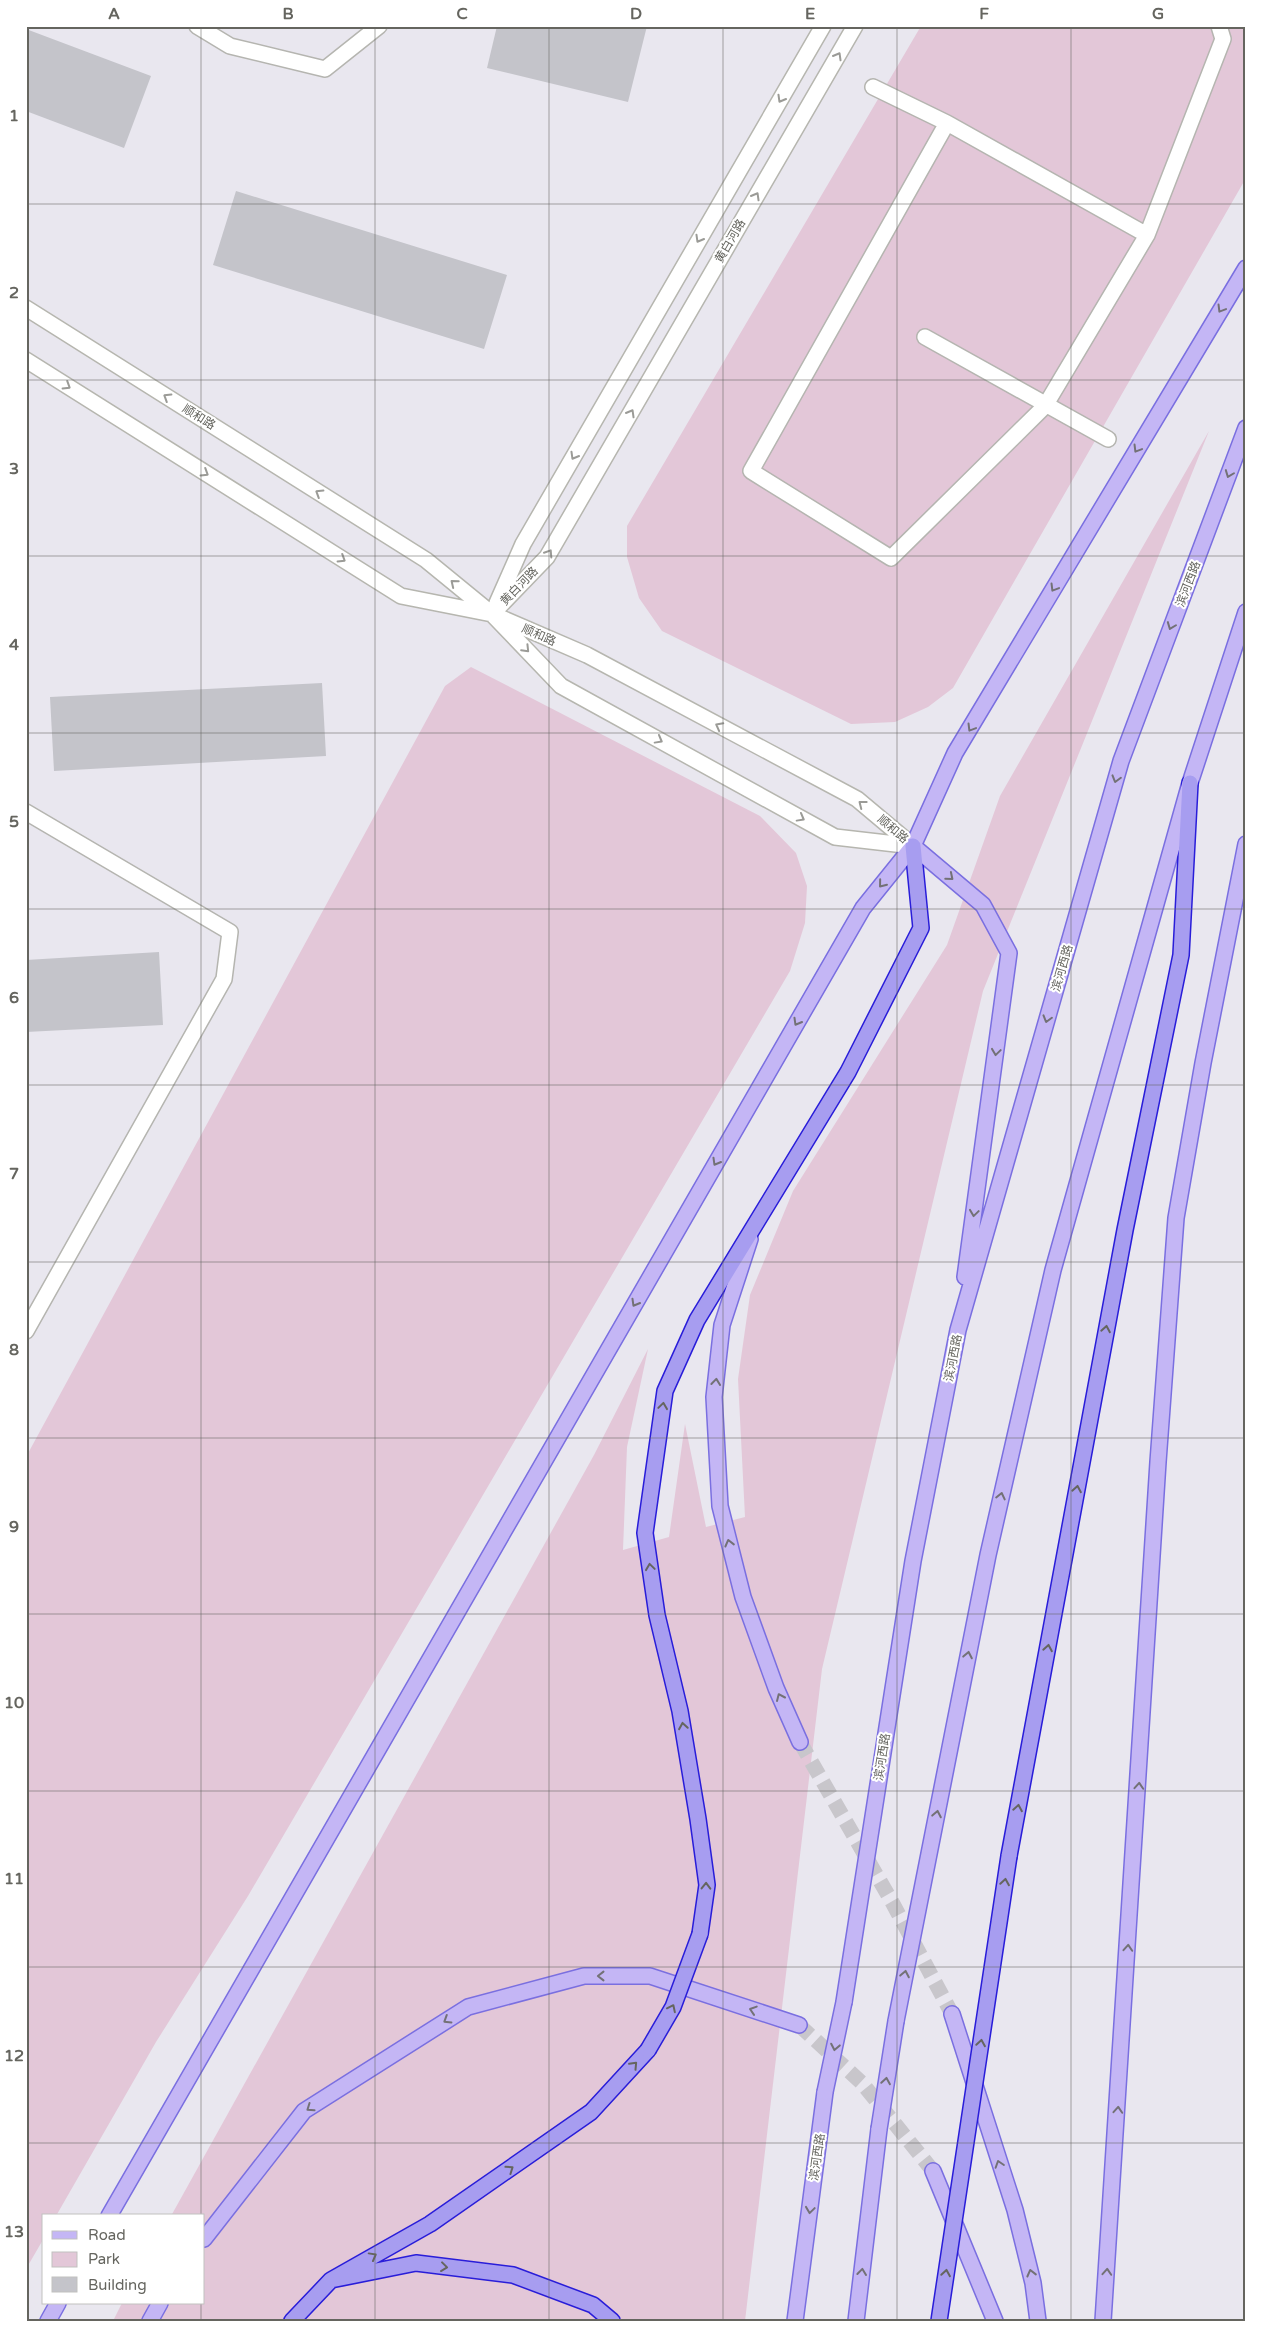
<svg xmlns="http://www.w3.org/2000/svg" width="1272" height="2347" viewBox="0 0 1272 2347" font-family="'Varela Round','Noto Sans SC',sans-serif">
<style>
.green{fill:#e3c7d8}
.building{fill:#c4c4ca}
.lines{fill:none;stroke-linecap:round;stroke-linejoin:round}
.primary-tunnel{stroke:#c8c6cb;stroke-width:15;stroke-dasharray:15 8;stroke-linecap:butt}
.lane-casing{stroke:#b5b5b0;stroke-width:18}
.street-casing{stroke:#b5b5b0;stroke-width:18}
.secondary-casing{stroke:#b6b6af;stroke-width:18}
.primary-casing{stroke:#7a6fe0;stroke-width:18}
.highway-casing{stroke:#291dd9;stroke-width:18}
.lane{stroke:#fff;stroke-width:15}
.street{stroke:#fff;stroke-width:15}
.secondary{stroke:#fff;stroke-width:15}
.primary{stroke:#c4b6f5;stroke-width:15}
.highway{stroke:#a79df0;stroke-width:15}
.primary-bridge-casing{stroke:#7a6fe0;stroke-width:18;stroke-linecap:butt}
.highway-bridge-casing{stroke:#291dd9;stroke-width:18;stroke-linecap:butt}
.primary-bridge{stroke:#c4b6f5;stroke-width:15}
.highway-bridge{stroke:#a79df0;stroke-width:15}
.oneway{stroke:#9b9b97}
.oneway2{stroke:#737176}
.oneway3{stroke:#65655f}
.grid{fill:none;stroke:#65655f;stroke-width:1;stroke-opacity:0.55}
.labels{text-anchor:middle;stroke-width:4;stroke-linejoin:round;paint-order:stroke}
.street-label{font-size:12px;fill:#65655f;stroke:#fff}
.neatline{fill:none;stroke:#65655f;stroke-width:2}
.grid-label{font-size:16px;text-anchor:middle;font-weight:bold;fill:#65655f}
</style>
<rect width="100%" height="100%" fill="#e9e7ef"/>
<path class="green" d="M921,26h325v152l-293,510 -25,19 -33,15 -44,2 -189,-93 -23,-33 -12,-41v-31z
M1209,431l-226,560 -161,678 -77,652h-632l9,-18h82v-87h-33l423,-761 54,-106 -21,98 -4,103 46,-13 16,-113 21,103 39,-10 -7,-138 12,-84 43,-104 154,-246 53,-149z
M471,667l289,149 36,37 11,33 -2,37 -15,48 -542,925 -92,146 -100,174h-12v22l-18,31v-812l419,-771z"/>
<path class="building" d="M497,26h150l-19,76 -141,-34z
M26,29l125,47 -27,72 -98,-37z
M236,191l271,84 -23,74 -271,-84z
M322,683l4,73 -272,15 -4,-74z
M159,952l4,73 -137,7v-72z"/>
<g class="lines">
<path class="primary-tunnel" d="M800,1742l92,160 60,112
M799,2025l63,58 71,88"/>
<g class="lane-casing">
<path id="lane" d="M197,26l33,20 95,23 54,-43"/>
</g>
<g class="street-casing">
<path id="street" d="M873,87l74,36 200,112
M947,123l-196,348 140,87 154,-152 102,-171 76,-196 -4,-13
M925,337l183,102
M26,812l204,120 -6,47 -198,352"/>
</g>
<g class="secondary-casing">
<path id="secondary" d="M26,308l400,252 66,54 69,72 274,151 78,9
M26,360l375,236 91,18 95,41 270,144 56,47
M497,603l26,-59 300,-518
M492,614l55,-57 308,-531"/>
</g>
<g class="primary-casing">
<path id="primary" d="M913,846l70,59 26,48 -44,324
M750,1239l-28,86 -8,72 6,109 23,91 33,91 24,54
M844,2002l69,-441 45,-231 163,-569 125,-333
M952,2014l63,196 18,73 5,38
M896,2021l92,-466 65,-285 137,-487 56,-171
M933,2171l62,150
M109,2216l754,-1308 50,-62 42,-93 291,-485
M204,2239l100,-128 164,-104 116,-31h66l149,49
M48,2321l10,-18
M150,2321l10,-18
M795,2321l30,-229
M856,2321l23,-192
M1103,2321l55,-859 18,-244 27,-155 43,-219"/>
</g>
<g class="highway-casing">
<path id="highway" d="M1009,1856l116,-626 56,-275 9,-172
M700,1934l7,-49 -9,-66 -18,-108 -23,-96 -12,-82 20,-142 32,-71 151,-248 73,-144 -8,-82
M331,2280l99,-56 161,-112 57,-62
M292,2321l39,-41 85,-17 97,12 80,30 19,16"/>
</g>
<use href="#lane" class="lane"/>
<use href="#street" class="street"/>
<use href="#secondary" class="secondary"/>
<use href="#primary" class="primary"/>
<use href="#highway" class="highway"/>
<g class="primary-bridge-casing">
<path id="primary-bridge" d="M825,2092l19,-90
M879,2129l17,-108"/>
</g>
<g class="highway-bridge-casing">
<path id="highway-bridge" d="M648,2050l25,-43 27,-73
M939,2321l70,-465"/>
</g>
<use href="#primary-bridge" class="primary-bridge"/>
<use href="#highway-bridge" class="highway-bridge"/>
</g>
<defs><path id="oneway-chevron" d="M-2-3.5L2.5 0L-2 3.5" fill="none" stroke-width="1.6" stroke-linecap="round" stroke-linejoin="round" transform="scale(1.25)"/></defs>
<g class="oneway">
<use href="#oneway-chevron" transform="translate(838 56) rotate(-60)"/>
<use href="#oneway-chevron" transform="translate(781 99) rotate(120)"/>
<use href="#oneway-chevron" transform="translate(756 196) rotate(-60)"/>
<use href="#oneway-chevron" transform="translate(699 239) rotate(120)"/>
<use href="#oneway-chevron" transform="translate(67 386) rotate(32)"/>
<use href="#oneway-chevron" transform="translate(167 397) rotate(-148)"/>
<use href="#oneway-chevron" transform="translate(631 413) rotate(-60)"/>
<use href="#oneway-chevron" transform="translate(574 456) rotate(120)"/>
<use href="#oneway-chevron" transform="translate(205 473) rotate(32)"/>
<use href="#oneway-chevron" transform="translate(319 493) rotate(-148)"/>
<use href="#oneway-chevron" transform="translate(549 553) rotate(-57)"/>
<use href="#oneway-chevron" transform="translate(342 559) rotate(32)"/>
<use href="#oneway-chevron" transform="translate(454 583) rotate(-141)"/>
<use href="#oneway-chevron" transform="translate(526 649) rotate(46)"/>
<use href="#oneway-chevron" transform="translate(719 726) rotate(-152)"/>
<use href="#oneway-chevron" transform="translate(659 740) rotate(29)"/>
<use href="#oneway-chevron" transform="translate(862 804) rotate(-142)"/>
<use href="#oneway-chevron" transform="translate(801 818) rotate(29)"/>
</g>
<g class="oneway2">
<use href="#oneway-chevron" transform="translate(1221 309) rotate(121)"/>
<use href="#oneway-chevron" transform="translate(1137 449) rotate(121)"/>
<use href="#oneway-chevron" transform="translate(1229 474) rotate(111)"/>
<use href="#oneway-chevron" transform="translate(1054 588) rotate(121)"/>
<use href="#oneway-chevron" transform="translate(1171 626) rotate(111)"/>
<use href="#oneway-chevron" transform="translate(971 728) rotate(121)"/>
<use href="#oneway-chevron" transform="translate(1116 779) rotate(106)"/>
<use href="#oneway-chevron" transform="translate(950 877) rotate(40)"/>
<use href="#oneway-chevron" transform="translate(882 884) rotate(129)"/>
<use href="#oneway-chevron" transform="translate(1047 1019) rotate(106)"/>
<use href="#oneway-chevron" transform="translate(797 1022) rotate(120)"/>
<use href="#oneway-chevron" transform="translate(996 1052) rotate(98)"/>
<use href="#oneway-chevron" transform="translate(716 1162) rotate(120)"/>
<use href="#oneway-chevron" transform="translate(974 1213) rotate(98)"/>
<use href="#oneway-chevron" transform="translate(635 1303) rotate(120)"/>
<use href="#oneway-chevron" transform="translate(716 1382) rotate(-84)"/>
<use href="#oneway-chevron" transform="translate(1001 1496) rotate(-77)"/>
<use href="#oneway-chevron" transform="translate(729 1543) rotate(-104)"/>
<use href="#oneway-chevron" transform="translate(968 1655) rotate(-79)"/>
<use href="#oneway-chevron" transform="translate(780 1697) rotate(-114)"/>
<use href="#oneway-chevron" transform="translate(1139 1786) rotate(-86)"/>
<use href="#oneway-chevron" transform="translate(937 1814) rotate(-79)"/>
<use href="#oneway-chevron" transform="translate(1128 1948) rotate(-86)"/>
<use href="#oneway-chevron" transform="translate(905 1974) rotate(-79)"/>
<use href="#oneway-chevron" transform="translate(601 1976) rotate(180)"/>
<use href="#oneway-chevron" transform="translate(753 2010) rotate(-162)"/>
<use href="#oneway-chevron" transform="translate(447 2020) rotate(148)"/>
<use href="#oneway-chevron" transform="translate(835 2047) rotate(101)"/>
<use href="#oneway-chevron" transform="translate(886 2081) rotate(-81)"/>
<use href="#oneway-chevron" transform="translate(310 2108) rotate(145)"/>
<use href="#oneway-chevron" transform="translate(1118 2110) rotate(-86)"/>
<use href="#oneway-chevron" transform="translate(999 2164) rotate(-108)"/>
<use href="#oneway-chevron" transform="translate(810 2210) rotate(98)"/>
<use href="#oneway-chevron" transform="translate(862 2272) rotate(-83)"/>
<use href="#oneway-chevron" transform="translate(1107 2272) rotate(-86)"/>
<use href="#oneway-chevron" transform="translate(1031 2273) rotate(-104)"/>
</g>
<g class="oneway3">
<use href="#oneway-chevron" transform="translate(1106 1329) rotate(-80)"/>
<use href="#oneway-chevron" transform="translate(663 1406) rotate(-82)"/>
<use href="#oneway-chevron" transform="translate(1077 1489) rotate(-80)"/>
<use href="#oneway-chevron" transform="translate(650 1567) rotate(-98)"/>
<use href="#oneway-chevron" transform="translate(1048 1648) rotate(-80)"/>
<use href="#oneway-chevron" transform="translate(683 1726) rotate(-99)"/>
<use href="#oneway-chevron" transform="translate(1018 1808) rotate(-80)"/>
<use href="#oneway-chevron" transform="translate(1005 1882) rotate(-81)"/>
<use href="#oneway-chevron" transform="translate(706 1886) rotate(-89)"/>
<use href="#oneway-chevron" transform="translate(672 2008) rotate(-64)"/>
<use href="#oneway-chevron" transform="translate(981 2043) rotate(-81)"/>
<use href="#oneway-chevron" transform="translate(634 2065) rotate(-47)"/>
<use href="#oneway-chevron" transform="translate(510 2169) rotate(-35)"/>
<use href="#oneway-chevron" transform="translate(373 2256) rotate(-29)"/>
<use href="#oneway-chevron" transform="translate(444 2267) rotate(7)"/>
<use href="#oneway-chevron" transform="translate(946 2273) rotate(-81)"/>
</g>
<path class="grid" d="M201,26v2190M375,26v2295M549,26v2295M723,26v2295M897,26v2295M1071,26v2295M26,204h1220M26,380h1220M26,556h1220M26,733h1220M26,909h1220M26,1085h1220M26,1262h1220M26,1438h1220M26,1614h1220M26,1791h1220M26,1967h1220M26,2143h1220M201,2303v18"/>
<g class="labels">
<g class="street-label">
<text transform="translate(730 241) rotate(-60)" y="4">黄白河路</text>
<text transform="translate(199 417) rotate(32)" y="4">顺和路</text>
<text transform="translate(1188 584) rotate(-69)" y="4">滨河西路</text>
<text transform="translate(519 586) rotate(-46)" y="4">黄白河路</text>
<text transform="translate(539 635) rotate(24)" y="4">顺和路</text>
<text transform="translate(893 829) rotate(40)" y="4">顺和路</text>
<text transform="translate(1062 968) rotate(-74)" y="4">滨河西路</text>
<text transform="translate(953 1358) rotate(-79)" y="4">滨河西路</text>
<text transform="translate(882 1757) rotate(-81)" y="4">滨河西路</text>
<text transform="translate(817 2157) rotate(-82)" y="4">滨河西路</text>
</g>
</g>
<rect width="1272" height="2347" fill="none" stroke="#ffffff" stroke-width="55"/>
<rect x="42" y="2214" width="162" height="90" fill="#ffffff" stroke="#c1c1bf"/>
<rect x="52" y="2231" width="25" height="8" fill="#c4b6f5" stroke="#c1c1bf"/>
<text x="88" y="2240" font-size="15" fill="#65655f">Road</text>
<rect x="52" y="2252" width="25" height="15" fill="#e3c7d8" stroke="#c1c1bf"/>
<text x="88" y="2264" font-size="15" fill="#65655f">Park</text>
<rect x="52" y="2277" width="25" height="15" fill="#c4c4ca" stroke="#c1c1bf"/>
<text x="88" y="2290" font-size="15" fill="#65655f">Building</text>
<rect x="28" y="28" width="1216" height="2292" class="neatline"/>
<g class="grid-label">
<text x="114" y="19">A</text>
<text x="288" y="19">B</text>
<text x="462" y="19">C</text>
<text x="636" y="19">D</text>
<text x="810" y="19">E</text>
<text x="984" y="19">F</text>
<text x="1158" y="19">G</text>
<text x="14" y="121">1</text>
<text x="14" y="298">2</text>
<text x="14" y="474">3</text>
<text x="14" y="650">4</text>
<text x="14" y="827">5</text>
<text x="14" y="1003">6</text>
<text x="14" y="1179">7</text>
<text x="14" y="1355">8</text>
<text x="14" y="1532">9</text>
<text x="14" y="1708">10</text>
<text x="14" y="1884">11</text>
<text x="14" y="2061">12</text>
<text x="14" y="2237">13</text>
</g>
</svg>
